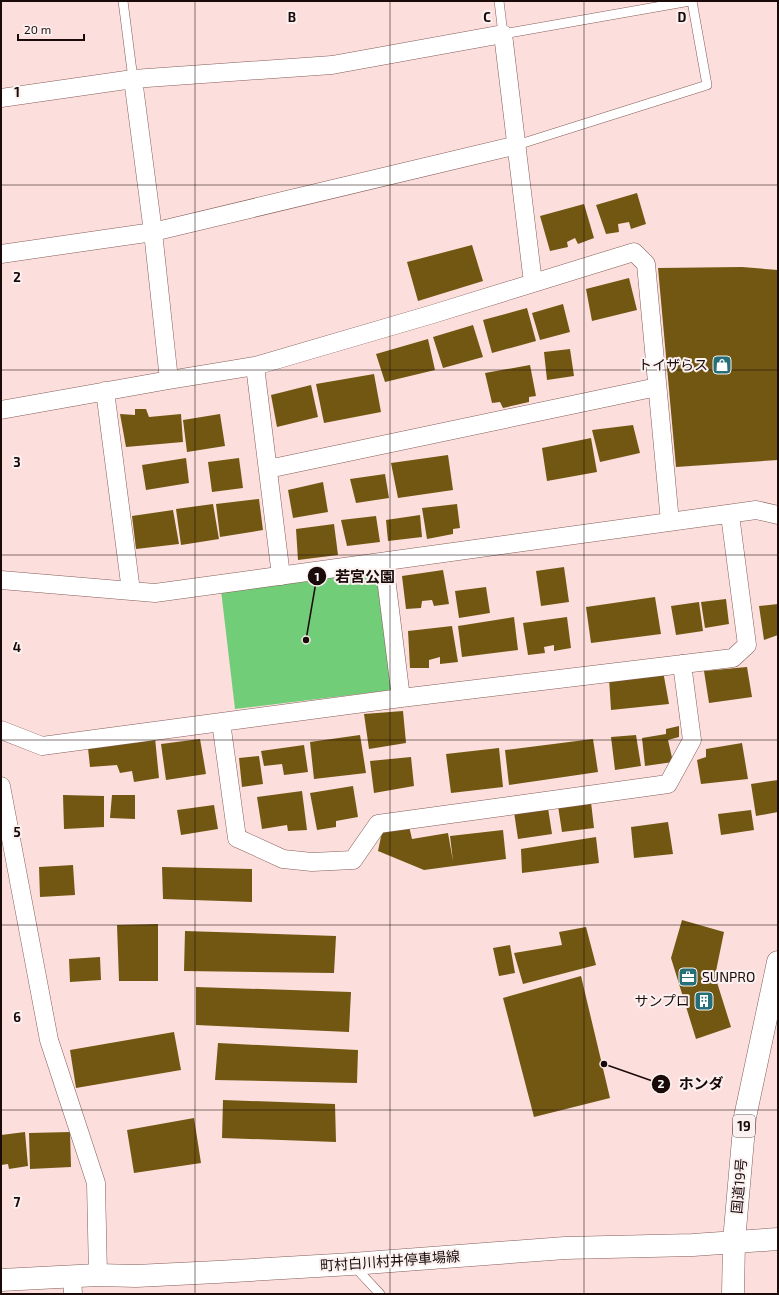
<svg xmlns="http://www.w3.org/2000/svg" width="779" height="1295" viewBox="0 0 779 1295" font-family="'Exo 2','Noto Sans JP',sans-serif">
<style>
.green{fill:#71cd78}
.building{fill:#725712}
.lines{fill:none;stroke-linecap:round;stroke-linejoin:round}
.service-casing{stroke:#855d59;stroke-width:10}
.minor-casing{stroke:#855d59;stroke-width:19}
.secondary-casing{stroke:#855d59;stroke-width:23}
.trunk-casing{stroke:#855d59;stroke-width:23}
.service{stroke:#fff;stroke-width:9}
.minor{stroke:#fff;stroke-width:18}
.secondary{stroke:#fff;stroke-width:22}
.trunk{stroke:#fff;stroke-width:22}
.grid{fill:none;stroke:#1a0b0a;stroke-width:1;stroke-opacity:0.55}
.labels{text-anchor:middle;stroke-width:4;stroke-linejoin:round;paint-order:stroke}
.shield{fill:#fbf1f0;stroke:#5e504f;stroke-width:1}
.shield-label{font-size:13px;font-weight:bold;fill:#1a0b0a}
.poi-label{font-size:14px;fill:#1a0b0a;stroke:#fbf1f0;text-anchor:end}
.street-label{font-size:14px;fill:#1a0b0a;stroke:#fbf1f0}
.grid-label{font-size:13px;text-anchor:middle;font-weight:bold;fill:#1a0b0a;stroke:#fbf1f0;stroke-width:4;stroke-linejoin:round;paint-order:stroke}
.leader{fill:none;stroke:#1a0b0a;stroke-width:1.5}
.callout-dot{fill:#1a0b0a;stroke:#fbf1f0;stroke-width:1.5}
.mark-label{font-size:12px;text-anchor:middle;font-weight:bold;fill:#fff}
.callout-label{font-size:15px;text-anchor:middle;font-weight:bold;fill:#1a0b0a;stroke:#fbf1f0;stroke-width:4;stroke-linejoin:round;paint-order:stroke}
</style>
<rect width="100%" height="100%" fill="#fcdfdc"/>
<path class="green" d="M377,568l15,122 -157,19 -14,-119z"/>
<path class="building" d="M637,193l9,31 -15,5 -2,-7 -11,2 1,8 -13,2 -10,-29z
M584,204l10,34 -16,6 -3,-6 -8,4 1,5 -18,4 -10,-35z
M472,245l11,36 -65,20 -11,-39z
M742,267l36,3v190l-102,7 -18,-199z
M629,278l8,32 -45,11 -6,-32z
M563,304l7,28 -30,8 -8,-27z
M527,308l9,33 -44,12 -9,-33z
M473,325l10,32 -40,11 -10,-31z
M428,339l7,31 -50,12 -9,-28z
M570,349l4,27 -27,4 -3,-28z
M530,365l6,31 -7,1v5l-26,6 -3,-6 -8,1 -7,-30z
M374,374l7,38 -57,11 -8,-39z
M311,385l7,32 -41,10 -6,-32z
M135,409h11l3,8 32,-3 2,28 -57,5 -6,-33 15,1z
M220,414l5,32 -38,6 -4,-32z
M633,425l7,28 -40,9 -8,-32z
M591,438l6,34 -50,9 -5,-33z
M448,455l5,35 -55,8 -7,-35z
M186,458l3,25 -43,7 -4,-25z
M239,458l4,30 -31,4 -4,-30z
M385,474l4,24 -33,5 -6,-24z
M323,482l5,30 -35,6 -5,-28z
M259,499l4,31 -43,7 -4,-33z
M213,504l6,35 -38,6 -5,-36z
M457,504l3,24 -7,1v5l-26,5 -5,-31z
M173,510l6,34 -43,5 -4,-33z
M420,515l2,22 -34,4 -2,-21z
M376,516l4,26 -33,4 -6,-26z
M334,524l4,31 -40,5 -2,-31z
M564,567l5,35 -28,4 -5,-35z
M443,570l6,34 -15,2 -2,-6 -10,1 -1,7 -15,1 -4,-33z
M486,587l4,26 -31,5 -4,-27z
M655,597l6,37 -70,9 -5,-36z
M726,599l3,25 -24,4 -4,-26z
M699,602l4,29 -27,4 -5,-29z
M778,604v31l-14,5 -5,-34z
M514,617l4,33 -56,7 -4,-31z
M567,617l4,31 -17,3v-6l-10,2 1,6 -17,2 -5,-32z
M452,626l6,36 -18,2v-7l-11,3v8h-19l-2,-37z
M747,667l5,30 -43,6 -5,-32z
M663,671l6,33 -58,6 -2,-32z
M403,711l3,32 -37,6 -5,-35z
M679,726v11l-11,3 5,22 -28,4 -3,-28 24,-4v-5z
M360,735l6,38 -52,6 -4,-37z
M636,735l5,31 -26,4 -4,-33z
M155,738l4,40 -25,4 -2,-11 -12,2 -3,-8 -27,2 -2,-19z
M200,739l6,35 -40,6 -5,-36z
M593,739l5,33 -89,13 -4,-35z
M742,743l6,36 -47,5 -4,-24 9,-3v-8z
M304,745l4,27 -24,3 -2,-11 -18,2 -3,-15z
M499,748l4,39 -52,6 -5,-39z
M259,756l4,28 -21,3 -3,-29z
M411,757l3,29 -40,7 -4,-32z
M778,780v32l-22,4 -5,-32z
M353,786l5,31 -22,4v6l-19,3 -7,-37z
M302,791l5,39 -19,1 -1,-6 -25,4 -5,-32z
M63,795l41,1v31l-40,2z
M112,795h23v24l-25,-1z
M591,802l3,26 -32,4 -4,-26z
M214,805l4,24 -37,6 -4,-25z
M548,808l4,26 -34,5 -4,-27z
M751,810l3,20 -33,5 -3,-21z
M668,822l5,32 -39,4 -3,-31z
M409,826l3,13 36,-6 5,28 -3,-25 53,-6 3,29 -82,11 -46,-19 5,-24z
M596,837l3,26 -77,10 -1,-24z
M73,865l2,30 -35,2 -1,-30z
M162,867l90,2v33l-89,-3z
M682,920l42,12 -9,44 16,51 -35,12 -25,-81z
M158,924v57h-39l-2,-56z
M586,927l10,38 -73,19 -9,-31 48,-8 -3,-13z
M185,931l151,5 -2,37 -150,-2z
M510,945l5,28 -16,3 -6,-28z
M100,957l1,23 -31,2 -1,-23z
M581,976l29,122 -76,19 -31,-119z
M196,987l155,5 -2,40 -153,-7z
M174,1032l7,38 -105,18 -6,-38z
M218,1043l140,7 -1,33 -142,-3z
M223,1100l112,4 1,38 -114,-4z
M194,1118l7,45 -67,10 -7,-43z
M25,1132l3,34 -19,3 -1,-5 -7,1v-30z
M70,1132l1,35 -41,2 -1,-36z"/>
<g class="lines">
<g class="service-casing">
<path id="service" d="M123,1l10,78
M499,1l4,33 187,-33
M517,145l190,-60 -15,-84
M354,1266l26,28"/>
</g>
<g class="minor-casing">
<path id="minor" d="M133,79l20,153 16,148
M1,98l132,-19 199,-14 171,-31 30,249
M1,254l152,-22 364,-87
M255,366l26,210
M105,391l26,200
M1,410l168,-30 86,-14 178,-52 201,-62 12,12 24,258
M268,469l389,-82
M384,562l17,136
M1,580l154,13 601,-83 22,5
M221,722l16,116 46,21 29,3 41,-2 25,-36 290,-40 24,-44 -10,-76
M1,730l41,16 359,-48 332,-40 14,-13 -17,-130
M1,786l48,254 47,143 2,92
M72,1277l1,17"/>
</g>
<g class="secondary-casing">
<path id="secondary" d="M1,1280l97,-5 38,1 81,-4 135,-8 213,-16 128,-3 85,-6"/>
</g>
<g class="trunk-casing">
<path id="trunk" d="M733,1294l1,-53 11,-124 33,-155"/>
</g>
<use href="#service" class="service"/>
<use href="#minor" class="minor"/>
<use href="#secondary" class="secondary"/>
<use href="#trunk" class="trunk"/>
</g>
<path class="grid" d="M195,1v1293M390,1v1293M584,1v1293M1,185h777M1,370h777M1,555h777M1,740h777M1,925h777M1,1110h777"/>
<defs>
<g id="shop-square" transform="scale(1)"><rect x="-9" y="-9" width="18" height="18" rx="4" fill="#266f78" stroke="#fbf1f0"/><path d="M-5-2.5h2.3a2.7 3.5 0 0 1 5.4 0H5L5.5 6h-11ZM-1.5-2.5h3a1.5 2.3 0 0 0-3 0Z" fill="#fff"/></g>
<g id="office-square" transform="scale(1)"><rect x="-9" y="-9" width="18" height="18" rx="4" fill="#266f78" stroke="#fbf1f0"/><path d="M-6-3h4V-5.5h4V-3h4V5H-6ZM-1-4.5V-3h2v-1.5ZM-6 0V1H6V0Z" fill="#fff"/></g>
<g id="building-square" transform="scale(1)"><rect x="-9" y="-9" width="18" height="18" rx="4" fill="#266f78" stroke="#fbf1f0"/><path d="M-4-6H4V6H1V3H-1V6H-4ZM-2.5-4.3h1.7v1.8h-1.7ZM.8-4.3h1.7v1.8H.8ZM-2.5-1h1.7V.8h-1.7ZM.8-1h1.7V.8H.8Z" fill="#fff"/></g>
</defs>
<g fill-rule="evenodd">
<use href="#shop-square" x="722" y="365"/>
<use href="#office-square" x="688" y="977"/>
<use href="#building-square" x="704" y="1001"/>
</g>
<g class="labels">
<rect class="shield" x="733" y="1115" width="22" height="22" rx="3"/>
<g class="shield-label">
<text x="744" y="1131">19</text>
</g>
<g class="poi-label">
<text x="708" y="370">トイザらス</text>
<text x="702" y="982" text-anchor="start">SUNPRO</text>
<text x="690" y="1006">サンプロ</text>
</g>
<g class="street-label">
<text transform="translate(739 1186) rotate(-85)" y="5">国道19号</text>
<text transform="translate(390 1261) rotate(-4)" y="5">町村白川村井停車場線</text>
</g>
</g>
<g class="grid-label">
<text x="292" y="22">B</text>
<text x="487" y="22">C</text>
<text x="682" y="22">D</text>
<text x="17" y="97">1</text>
<text x="17" y="282">2</text>
<text x="17" y="467">3</text>
<text x="17" y="652">4</text>
<text x="17" y="837">5</text>
<text x="17" y="1022">6</text>
<text x="17" y="1207">7</text>
</g>
<path class="leader" d="M306 640L317 576M604 1064L661 1084"/>
<g class="callout-dot">
<circle cx="306" cy="640" r="4"/>
<circle cx="604" cy="1064" r="4"/>
<circle cx="317" cy="576" r="10"/>
<circle cx="661" cy="1084" r="10"/>
</g>
<g class="mark-label">
<text x="317" y="581">1</text>
<text x="661" y="1088">2</text>
</g>
<g class="callout-label">
<text x="365" y="582">若宮公園</text>
<text x="701" y="1089">ホンダ</text>
</g>
<rect width="779" height="1295" fill="none" stroke="#1a0b0a" stroke-width="4"/>
<path d="M18 34v6h66v-6" fill="none" stroke="#1a0b0a" stroke-width="2"/>
<text x="24" y="34" font-size="12" fill="#1a0b0a" stroke="#fbf1f0" stroke-width="3" paint-order="stroke">20 m</text>
</svg>
